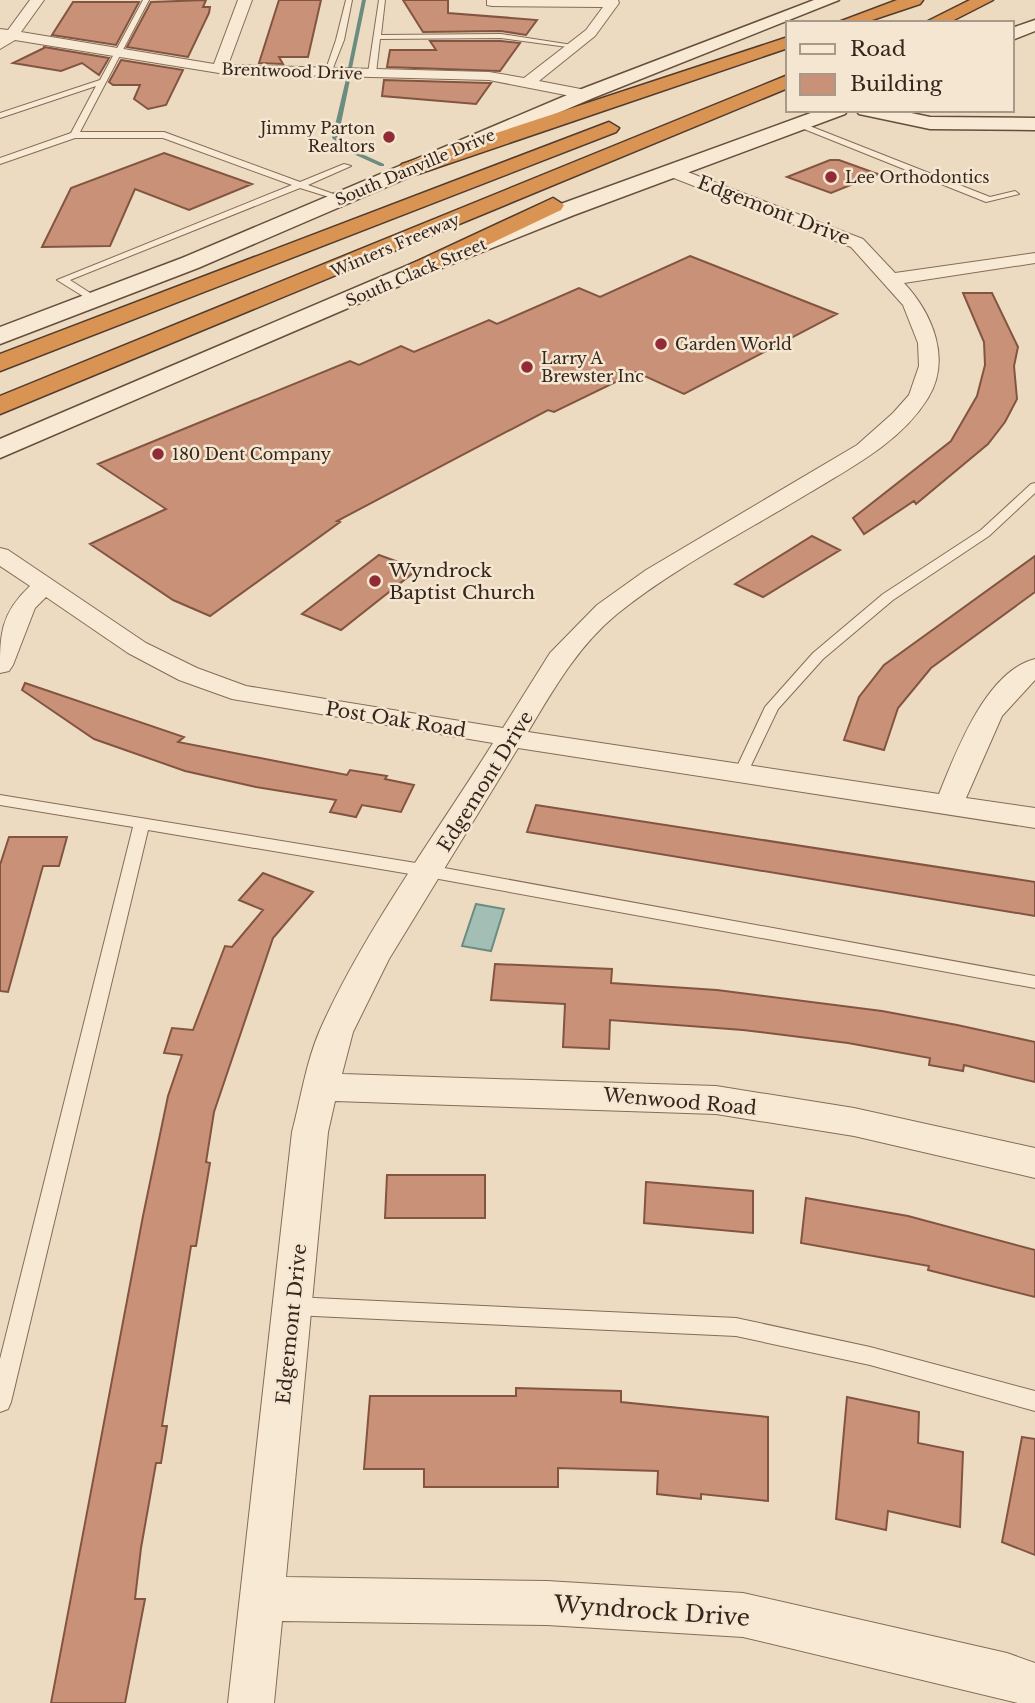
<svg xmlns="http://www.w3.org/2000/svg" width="1035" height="1703" viewBox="0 0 1035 1703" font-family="'Libre Baskerville',serif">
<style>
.water{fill:#a3beb4;stroke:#6b8c81;stroke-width:2}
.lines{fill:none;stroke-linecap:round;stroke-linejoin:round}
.stream{fill:#6b8c81;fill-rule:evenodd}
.building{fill:#c99278;stroke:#835540;stroke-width:2}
.lane-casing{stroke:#846c59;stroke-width:2}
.street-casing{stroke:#846c59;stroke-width:2}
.secondary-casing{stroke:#664e3c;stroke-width:3}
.highway-casing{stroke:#523b2d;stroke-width:3}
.lane{fill:#f7e9d3;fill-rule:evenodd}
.street{fill:#f7e9d3;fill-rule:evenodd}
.secondary{fill:#f7e9d3;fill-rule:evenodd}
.highway{fill:#d99353;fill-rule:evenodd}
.poi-dot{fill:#912b35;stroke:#f4e6d0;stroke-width:2.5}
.labels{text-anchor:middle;stroke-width:5;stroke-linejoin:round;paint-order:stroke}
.far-street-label{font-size:16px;fill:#35261d;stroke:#f4e6d0}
.far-poi-label{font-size:16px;fill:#35261d;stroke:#f4e6d0;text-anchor:start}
.street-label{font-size:19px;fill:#35261d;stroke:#f4e6d0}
.poi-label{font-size:19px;fill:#35261d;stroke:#f4e6d0;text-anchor:start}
.near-street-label{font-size:23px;fill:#35261d;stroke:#f4e6d0}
</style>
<rect width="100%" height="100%" fill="#ecdbc1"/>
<path class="water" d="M476,904l28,5 -13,42 -29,-5z"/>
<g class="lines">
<path class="stream" d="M362,0h4l-14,68 -2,1 -2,-1z
M346,79l4,1 -12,58 15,12 31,14v2h-4l-31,-14 -17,-14z"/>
</g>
<path class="building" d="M206,0l-3,7h7l-1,6 -21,44 -61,-10 24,-45z
M279,0h42l-13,57h-29l4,7 -24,-1z
M403,0h45v13l89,7 -11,15 -25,-4 -78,1z
M73,2h66l-23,43 -64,-10z
M430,41h71l19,2 -20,28 -113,-4 3,-17h46z
M44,48v-1l65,11 -10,17 -17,-12 -21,8 -48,-8z
M121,60l62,10 -17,35 -18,4 -14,-10 6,-14h-27l-4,-3z
M384,80l105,3h2l-15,21 -94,-8z
M164,153l88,31 -63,26 -54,-21 -25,57 -68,1 29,-59z
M830,160h9l39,14 -47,19 -44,-16z
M690,256l147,58 -153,80 -48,-22 -82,40 -6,-2 -211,111 3,1 -130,94 -37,-16 -83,-56 76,-35 -68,-45 252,-103 9,4 42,-19 13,6 75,-32 8,4 82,-36 21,9z
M963,293h29l26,54 -4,19 3,33 -12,23 -17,22 -72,60 -2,-3 -50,33 -11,-16 98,-77 26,-45 8,-31 -1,-23z
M812,536l28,14 -77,47 -28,-13z
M379,555l39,14 -77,61 -39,-16z
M1035,556v36l-104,76 -33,40 -14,42 -40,-10 15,-43 25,-32z
M25,683l159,54 -6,5 169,33 3,-5 37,6 -2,3 29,6 -13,27 -39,-7 -6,12 -26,-5 6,-12 -80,-13 -71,-16 -91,-32 -72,-49z
M536,805l499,77v34l-508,-84z
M9,837h58l-8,29h-16l-35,126 -8,-1v-126z
M263,873l50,19 -40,46 -59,174 -8,50 4,1 -14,83h-5l-29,180h5l-6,37h-5l-15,85 -6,51h10l-20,104h-74l92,-487 25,-120 14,-41 -18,-2 8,-25 21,2 32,-84 7,1 31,-37 -24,-10z
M495,964l117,5 -1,14 106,7 165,21 75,14 78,17v40l-71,-17 -1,6 -34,-6 1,-7 -82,-15 -105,-13 -133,-10 -1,29 -46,-2 2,-43 -74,-4z
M387,1175h98v43h-100z
M646,1182l107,9v42l-109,-10z
M806,1198l102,18 127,34v47l-107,-27 1,-4 -128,-23z
M516,1388l105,3v11l147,15v84l-67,-7v5l-44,-5 1,-23 -100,-3v19h-134v-18h-60l6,-73h146z
M847,1397l72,15 -1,31 45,9 -3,75 -72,-16 -2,19 -50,-11z
M1022,1437l13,2v116l-33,-13z"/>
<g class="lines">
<g class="lane-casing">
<path id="lane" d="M143,0h6l-69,132h84l136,50 44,-18 7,2 -43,19 34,12v4l-42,-13 -230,92 28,18 1,2 -5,3 -37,-23 235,-95 -129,-47h-88l-75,26v-6l71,-25 25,-47 -96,32v-5l100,-33z
M346,0h6l-8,40 -13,33 -7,2 12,-35z
M379,0h6l-4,35 120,-1 78,12 -4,2 -74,-10 -121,1 -4,34 -4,2 -4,-2z
M802,123l188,74 25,-6 4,3 -33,8 -187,-75 -1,-2z
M1035,483v10l-46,43 -96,64 -70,59 -45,50 -32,67h-10l-2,-3 31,-66 48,-54 70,-59 98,-64 50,-46z
M0,795l428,70 607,111v12l-607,-111 -280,-47 -137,572 -3,7 -8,3v-53l133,-532 -133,-22z
M293,1297l443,21 134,29 165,44v20l-165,-46 -134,-29 -443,-21 -7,-3 -3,-6 3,-6z"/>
</g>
<g class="street-casing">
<path id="street" d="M30,0h14l-23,32 193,32 24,-64h14l-24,65 261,7 35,6 62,-48 17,-23 -111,-1 -5,-1v-5h131l1,3 -24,33 -56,45 52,10v6l-5,2 -97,-19 -270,-7 -204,-33 -15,9v-20l8,1z
M672,166l191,73 32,34 140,-20v10l-131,20c28,30 48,76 24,115 -27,44 -76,69 -119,95 -64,39 -134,74 -192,121 -39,32 -64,76 -89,118l411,62c17,-42 47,-123 96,-135v21l-33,36 -36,82 69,10v20l-517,-80 -129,211 -36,73 -11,42 374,12 138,22 181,40v30l-181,-42 -138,-22 -381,-13 -7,31 -42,445 261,4 196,12 264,60 28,10v40h-17l-275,-66 -196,-12 -265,-4 -8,82h-46l64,-571c9,-34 14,-70 28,-102 43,-97 116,-196 173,-287l-261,-44 -53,-19 -51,-27 -82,-56 -11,11 -22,57 -4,6 -9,2c0,-38 0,-59 30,-87l-30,-20v-18l8,2 138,93 51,25 49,18 257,42 47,-75 47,-48 49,-35 211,-125 36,-32 16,-18 10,-29 -1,-23 -15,-38 -52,-58 -185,-72 -2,-4z"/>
</g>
<g class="secondary-casing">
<path id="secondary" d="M814,0h25l-246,98 -395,170 -198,76v-17l182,-69 397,-168z
M1035,20v11l-23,9v-12z
M819,110h29l-3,4 -271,101 -147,59 -427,184v-19l411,-175 147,-59z
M856,110h41l33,7 105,1v12l-105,-1 -71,-15z"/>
</g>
<g class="highway-casing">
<path id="highway" d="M897,0h26l-3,4 -57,19h-27z
M970,0h23l-45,23h-24z
M788,37v11l-370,126 -8,1 -11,-6 3,-5z
M788,75v13l-788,326v-18z
M609,122l10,6 -3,4 -616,239v-17z
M553,198l11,7 -3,5 -134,64h-16l-4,-5 4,-5z"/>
</g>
<use href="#lane" class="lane"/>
<use href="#street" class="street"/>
<use href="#secondary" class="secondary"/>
<use href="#highway" class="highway"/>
</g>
<g class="poi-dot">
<circle cx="389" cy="137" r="7"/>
<circle cx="831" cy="177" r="7"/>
<circle cx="661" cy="344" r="7"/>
<circle cx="527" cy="367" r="7"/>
<circle cx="158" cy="454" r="7"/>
<circle cx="375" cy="581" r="7"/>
</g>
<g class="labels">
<g class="far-street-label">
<text transform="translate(292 71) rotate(2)" y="6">Brentwood Drive</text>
<text transform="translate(415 167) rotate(-23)" y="6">South Danville Drive</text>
<text transform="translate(395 245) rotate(-23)" y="6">Winters Freeway</text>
<text transform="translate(416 272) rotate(-23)" y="6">South Clack Street</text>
</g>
<g class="far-poi-label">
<text x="375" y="134" text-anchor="end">Jimmy Parton<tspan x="375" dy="18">Realtors</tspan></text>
<text x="845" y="183">Lee Orthodontics</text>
<text x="675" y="350">Garden World</text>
<text x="541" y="364">Larry A<tspan x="541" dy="18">Brewster Inc</tspan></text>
<text x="172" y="460">180 Dent Company</text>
</g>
<g class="street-label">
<text transform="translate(774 210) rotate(21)" y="7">Edgemont Drive</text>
<text transform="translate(396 719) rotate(9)" y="7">Post Oak Road</text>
<text transform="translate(485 781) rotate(-58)" y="7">Edgemont Drive</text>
<text transform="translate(680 1101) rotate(5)" y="7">Wenwood Road</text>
<text transform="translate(291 1324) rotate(-84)" y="7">Edgemont Drive</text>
</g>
<g class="poi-label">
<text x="389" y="577">Wyndrock<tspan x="389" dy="22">Baptist Church</tspan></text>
</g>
<g class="near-street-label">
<text transform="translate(652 1611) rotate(4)" y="8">Wyndrock Drive</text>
</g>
</g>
<rect x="786" y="21" width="228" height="91" fill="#f4e6d0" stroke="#a89988" stroke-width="2"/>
<rect x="800" y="44" width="35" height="10" fill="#f7e9d3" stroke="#a89988" stroke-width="2"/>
<text x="850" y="56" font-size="21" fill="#35261d">Road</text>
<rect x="800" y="74" width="35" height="21" fill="#c99278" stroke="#a89988" stroke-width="2"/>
<text x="850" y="91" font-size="21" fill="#35261d">Building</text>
</svg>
